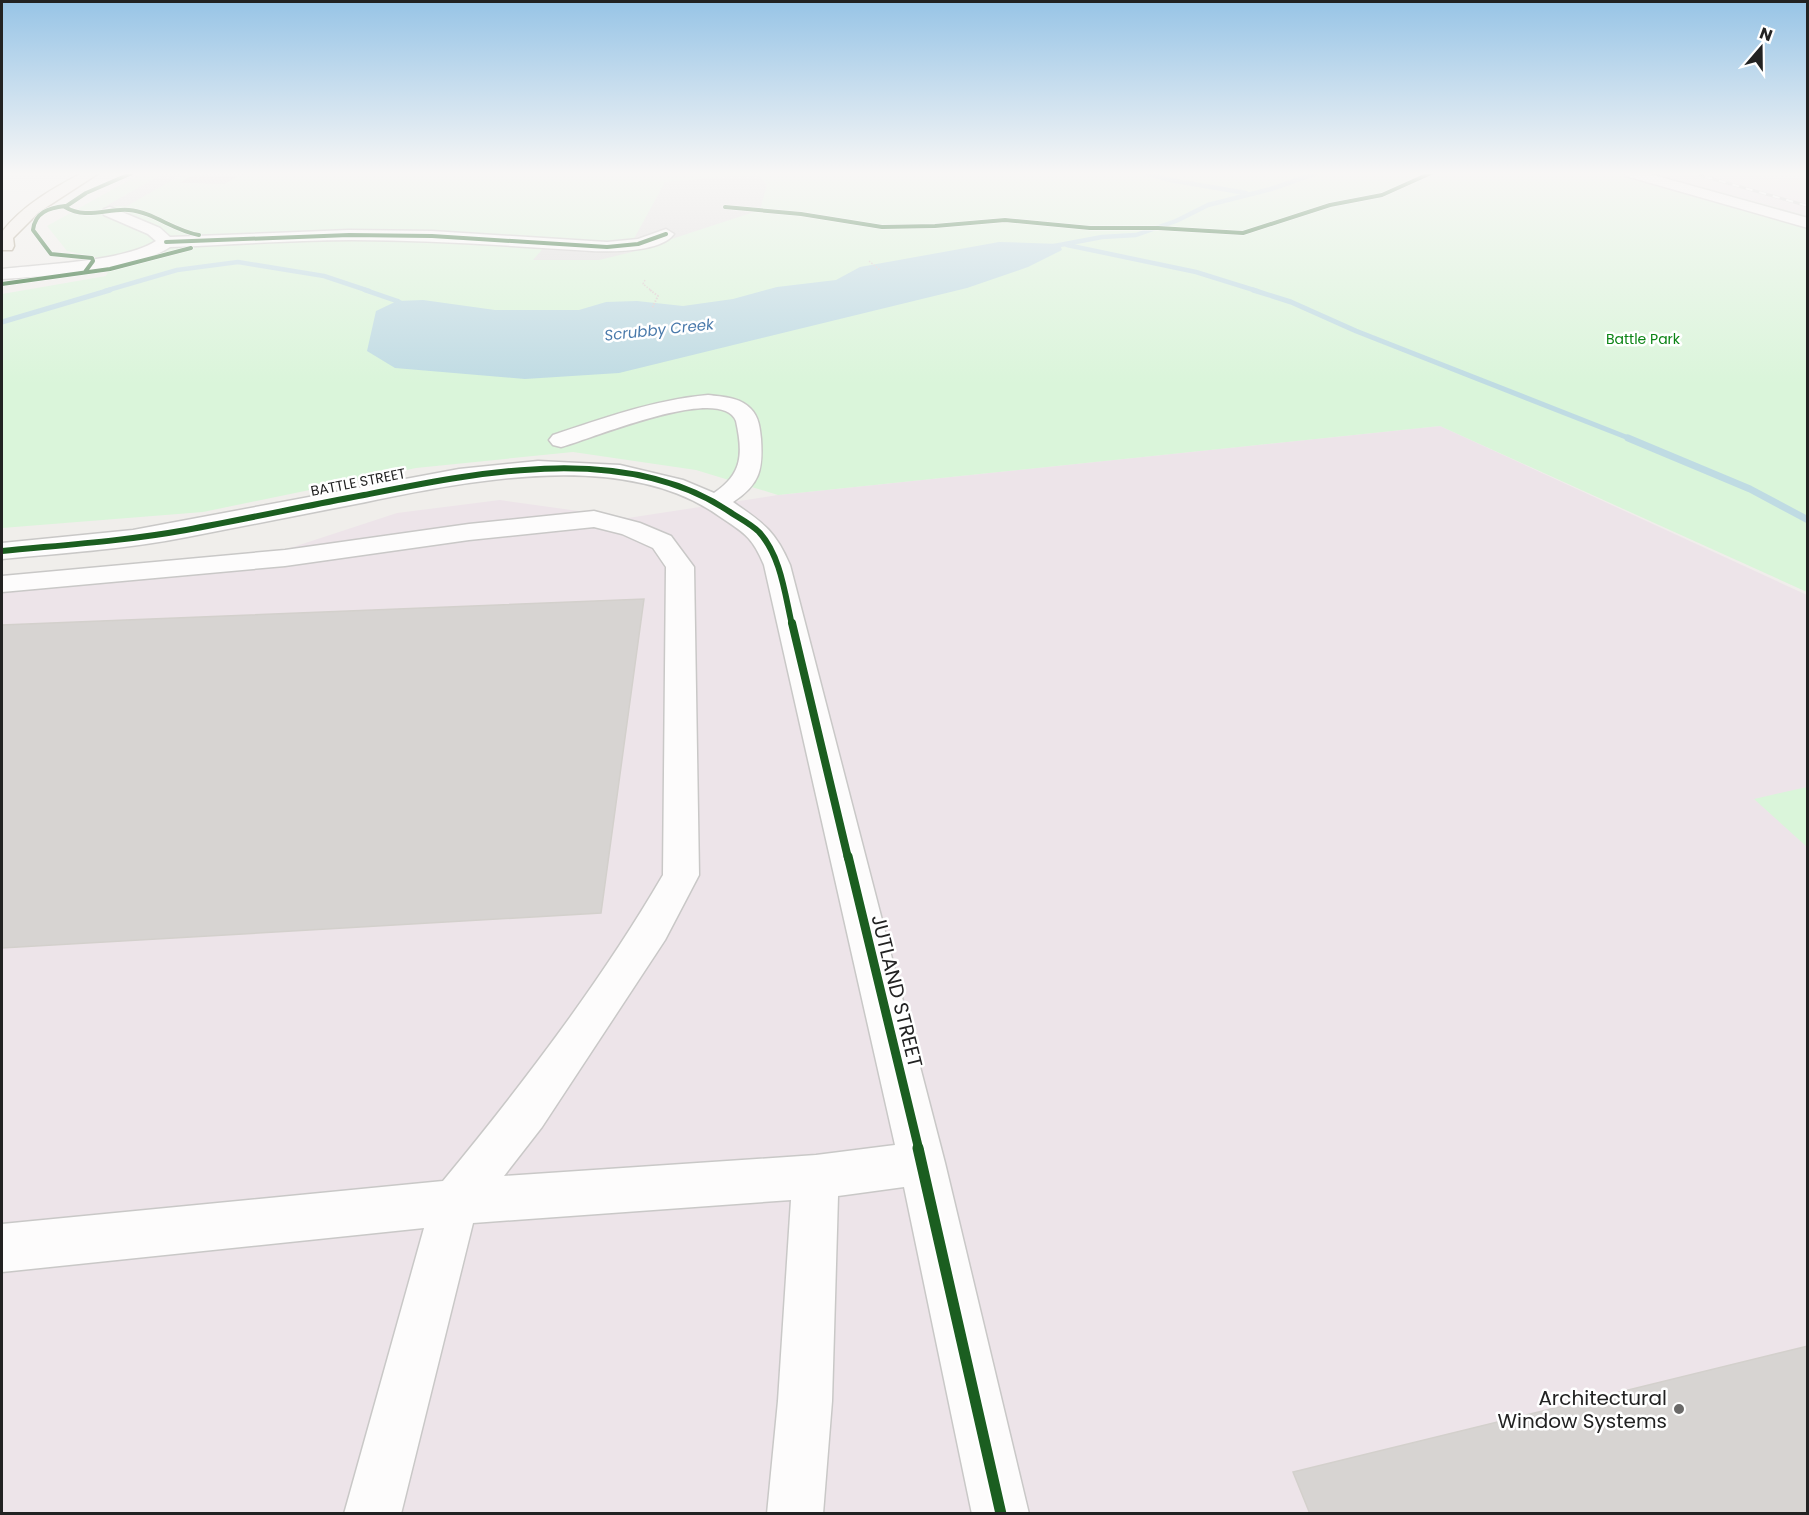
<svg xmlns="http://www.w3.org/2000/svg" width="1809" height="1515" viewBox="0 0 1809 1515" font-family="Poppins,sans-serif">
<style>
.industrial{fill:#ede4e9}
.park{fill:#daf5da}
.parking{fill:#e0dfde}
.water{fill:#bfdbe3}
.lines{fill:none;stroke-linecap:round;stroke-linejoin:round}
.stream-far2{stroke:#bfdbe3;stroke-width:4.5}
.stream-far1{stroke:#bfdbe3;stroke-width:5}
.stream{stroke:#bfdbe3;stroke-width:7}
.building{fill:#d7d4d2;stroke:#d3d0cc;stroke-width:1.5}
.minor-casing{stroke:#c9c8c7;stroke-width:3}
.major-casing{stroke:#a79c86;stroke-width:3}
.path-far1{stroke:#dccecd;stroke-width:1.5;stroke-dasharray:1.5 1.5;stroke-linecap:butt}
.path{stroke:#dccecd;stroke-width:2;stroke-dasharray:1.5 1.5;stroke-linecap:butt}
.minor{fill:#fdfcfc;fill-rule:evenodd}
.major{fill:#f3ede7;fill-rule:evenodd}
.rail-casing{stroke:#ccc;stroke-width:3}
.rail{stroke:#fff;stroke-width:2;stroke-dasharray:7;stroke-linecap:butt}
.cycleway-far4-casing{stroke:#fff;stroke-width:5}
.cycleway-far3-casing{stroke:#fff;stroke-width:9}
.cycleway-far2-casing{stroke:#fff;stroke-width:11}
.cycleway-far1-casing{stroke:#fff;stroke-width:13}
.cycleway-casing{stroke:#fff;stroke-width:15}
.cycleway-far4{stroke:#1b5e20;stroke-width:4}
.cycleway-far3{stroke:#1b5e20;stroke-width:6}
.cycleway-far2{stroke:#1b5e20;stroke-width:8}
.cycleway-far1{stroke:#1b5e20;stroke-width:9}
.cycleway{stroke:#1b5e20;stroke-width:11}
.poi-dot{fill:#6a6968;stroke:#fff;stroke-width:2}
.labels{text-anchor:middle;stroke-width:5;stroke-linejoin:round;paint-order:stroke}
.far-park-label{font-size:14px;fill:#0c8416;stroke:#fff}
.far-street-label{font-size:14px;fill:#222;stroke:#fff}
.far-water-label{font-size:15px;font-style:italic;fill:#4a7aab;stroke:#fff}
.near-street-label{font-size:20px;fill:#222;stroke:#fff}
.near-poi-label{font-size:20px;fill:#222;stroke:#fff;text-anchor:end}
</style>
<rect width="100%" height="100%" fill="#f0eeeb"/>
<path class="industrial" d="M1650,173h100l25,7 32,-3v39z
M1440,426l367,169v918h-1805v-932l273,-28 122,-40 103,-13 128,18 150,-23z"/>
<path class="park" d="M142,173h22l-57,33 84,-33h1459l157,43v376l-367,-166 -662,69 -82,-25 -123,-18 -157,16 -213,44 -201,16v-234l104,-18 9,-19h-20l-28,-6 -20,-25z
M1807,787h1l-1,60 -53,-48z"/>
<path class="parking" d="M164,173h83l-5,3 -59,-2 -56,32h-21z
M757,174l10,11 -7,25 -128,42 -33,8h-66l13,-15 84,1 35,-64z"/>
<path class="water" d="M999,242l61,2 2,6 -34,17 -61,21 -348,85 -94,6 -130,-11 -28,-17 9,-40 21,-10 26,-1 72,10h84l27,-8 31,-1 46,5 50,-7 44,-12 59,-7 24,-13z"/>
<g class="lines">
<path class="stream-far2" d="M1146,173l24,7 76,13
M1067,245l129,27 61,19
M1049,247l53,-10 34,-2 40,-14 32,-16 63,-16 46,-16
M105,291l72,-21 61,-8 86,14 45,15"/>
<path class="stream-far1" d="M365,290l32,11 10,6
M1253,290l38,12 65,29 275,108
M2,322l108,-32"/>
<path class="stream" d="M1628,438l122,51 58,31"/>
</g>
<path class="building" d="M193,176l42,1 -10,6 -42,-1z
M644,599l-43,314 -599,35v-323z
M1808,1346v168h-498l-17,-42z"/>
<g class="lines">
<g class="minor-casing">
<path id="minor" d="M1624,173h22l162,45v10l-182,-52z
M110,207l50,21 10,9 179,-7 83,1 175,11 31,-3 28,-10 8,5c-13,18 -61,18 -82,17 -80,-5 -160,-11 -240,-11 -61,0 -122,5 -182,7 -36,24 -124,29 -168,32v-10c41,-5 121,-7 154,-28l-8,-7 -44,-19 -2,-3 2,-3z
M708,395c15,2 32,2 43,14 8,8 9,20 10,30 2,31 -1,45 -28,63 30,21 42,28 57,63l155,598 84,351h-57l-68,-327 -66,9 -6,205 -9,113h-56l11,-113 13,-201 -318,23 -72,291h-57l80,-286 -422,44v-48l441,-43c79,-96 157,-198 220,-306l3,-308 -13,-19 -31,-14 -28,-7 -125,13 -184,26 -283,26v-16l283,-26 184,-26 125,-13 46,12 31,13 23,31 5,308 -34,65 -123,187 -38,49 312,-21 79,-10 -131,-580c-12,-29 -20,-32 -45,-49 -96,-68 -251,-35 -358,-13 -58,11 -116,23 -174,34 -61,12 -123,16 -185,22v-16l131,-13 326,-61 79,-8 82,4 63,15 31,13c29,-19 29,-40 22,-72 -15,-38 -147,19 -175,26l-8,-2 -4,-5 4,-5c51,-17 101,-35 155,-40z"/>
</g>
<g class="major-casing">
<path id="major" d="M82,173h17l-60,39 -26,26 1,8 -2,4h-10v-18c21,-27 50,-43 80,-59z"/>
</g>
<path class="path-far1" d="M869,261l11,9
M645,280l-2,4 9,7"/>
<path class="path" d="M650,290l8,6 -6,12"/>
<use href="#minor" class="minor"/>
<use href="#major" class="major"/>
<g class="rail-casing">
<path id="rail" d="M1692,173l116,33"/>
</g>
<use href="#rail" class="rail"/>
<g class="cycleway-far4-casing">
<path id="cycleway-far4" d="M132,173l-46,20 -21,14c21,13 42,1 64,3 24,2 45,21 70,25
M65,206c-16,2 -30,6 -32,24l18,24 41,4 1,3 -8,11
M725,207l76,7 81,13 53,-1 70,-6 85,8h68l85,5 87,-28 52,-10 49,-22
M166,242l183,-7 83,1 175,11 31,-3 28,-10
M2,284l108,-15 81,-21"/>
</g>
<g class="cycleway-far3-casing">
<path id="cycleway-far3" d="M2,551c61,-6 123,-10 184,-21 60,-11 119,-24 178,-35 116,-23 264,-54 369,19 8,5 19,11 26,18 22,24 26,63 33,93"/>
</g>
<g class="cycleway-far2-casing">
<path id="cycleway-far2" d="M792,623l56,235"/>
</g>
<g class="cycleway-far1-casing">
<path id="cycleway-far1" d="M848,856l71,294"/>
</g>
<g class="cycleway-casing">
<path id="cycleway" d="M918,1148l83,366"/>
</g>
<use href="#cycleway-far4" class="cycleway-far4"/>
<use href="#cycleway-far3" class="cycleway-far3"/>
<use href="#cycleway-far2" class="cycleway-far2"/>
<use href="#cycleway-far1" class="cycleway-far1"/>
<use href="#cycleway" class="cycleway"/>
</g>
<linearGradient id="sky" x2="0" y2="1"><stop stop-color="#97c4e6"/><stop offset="0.45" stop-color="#f8f7f6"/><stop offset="1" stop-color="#f8f7f6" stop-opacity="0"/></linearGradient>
<rect width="1809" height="385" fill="url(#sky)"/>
<circle class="poi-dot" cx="1679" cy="1409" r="6"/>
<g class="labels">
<g class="far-park-label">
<text x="1643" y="344">Battle Park</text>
</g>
<g class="far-street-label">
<text transform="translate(358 482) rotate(-11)" y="5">BATTLE STREET</text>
</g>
<g class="far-water-label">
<text transform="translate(659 330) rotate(-6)" y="5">Scrubby Creek</text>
</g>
<g class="near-street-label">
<text transform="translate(897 991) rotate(76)" y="7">JUTLAND STREET</text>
</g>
<g class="near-poi-label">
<text x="1667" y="1405">Architectural<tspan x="1667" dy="23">Window Systems</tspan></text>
</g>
</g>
<rect width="1809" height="1515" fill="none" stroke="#222222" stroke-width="6"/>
<g transform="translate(1761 48) rotate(20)" stroke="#ffffff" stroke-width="4.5" paint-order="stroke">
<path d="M0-4.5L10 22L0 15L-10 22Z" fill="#222222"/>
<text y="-9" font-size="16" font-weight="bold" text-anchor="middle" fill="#222222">N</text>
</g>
</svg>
